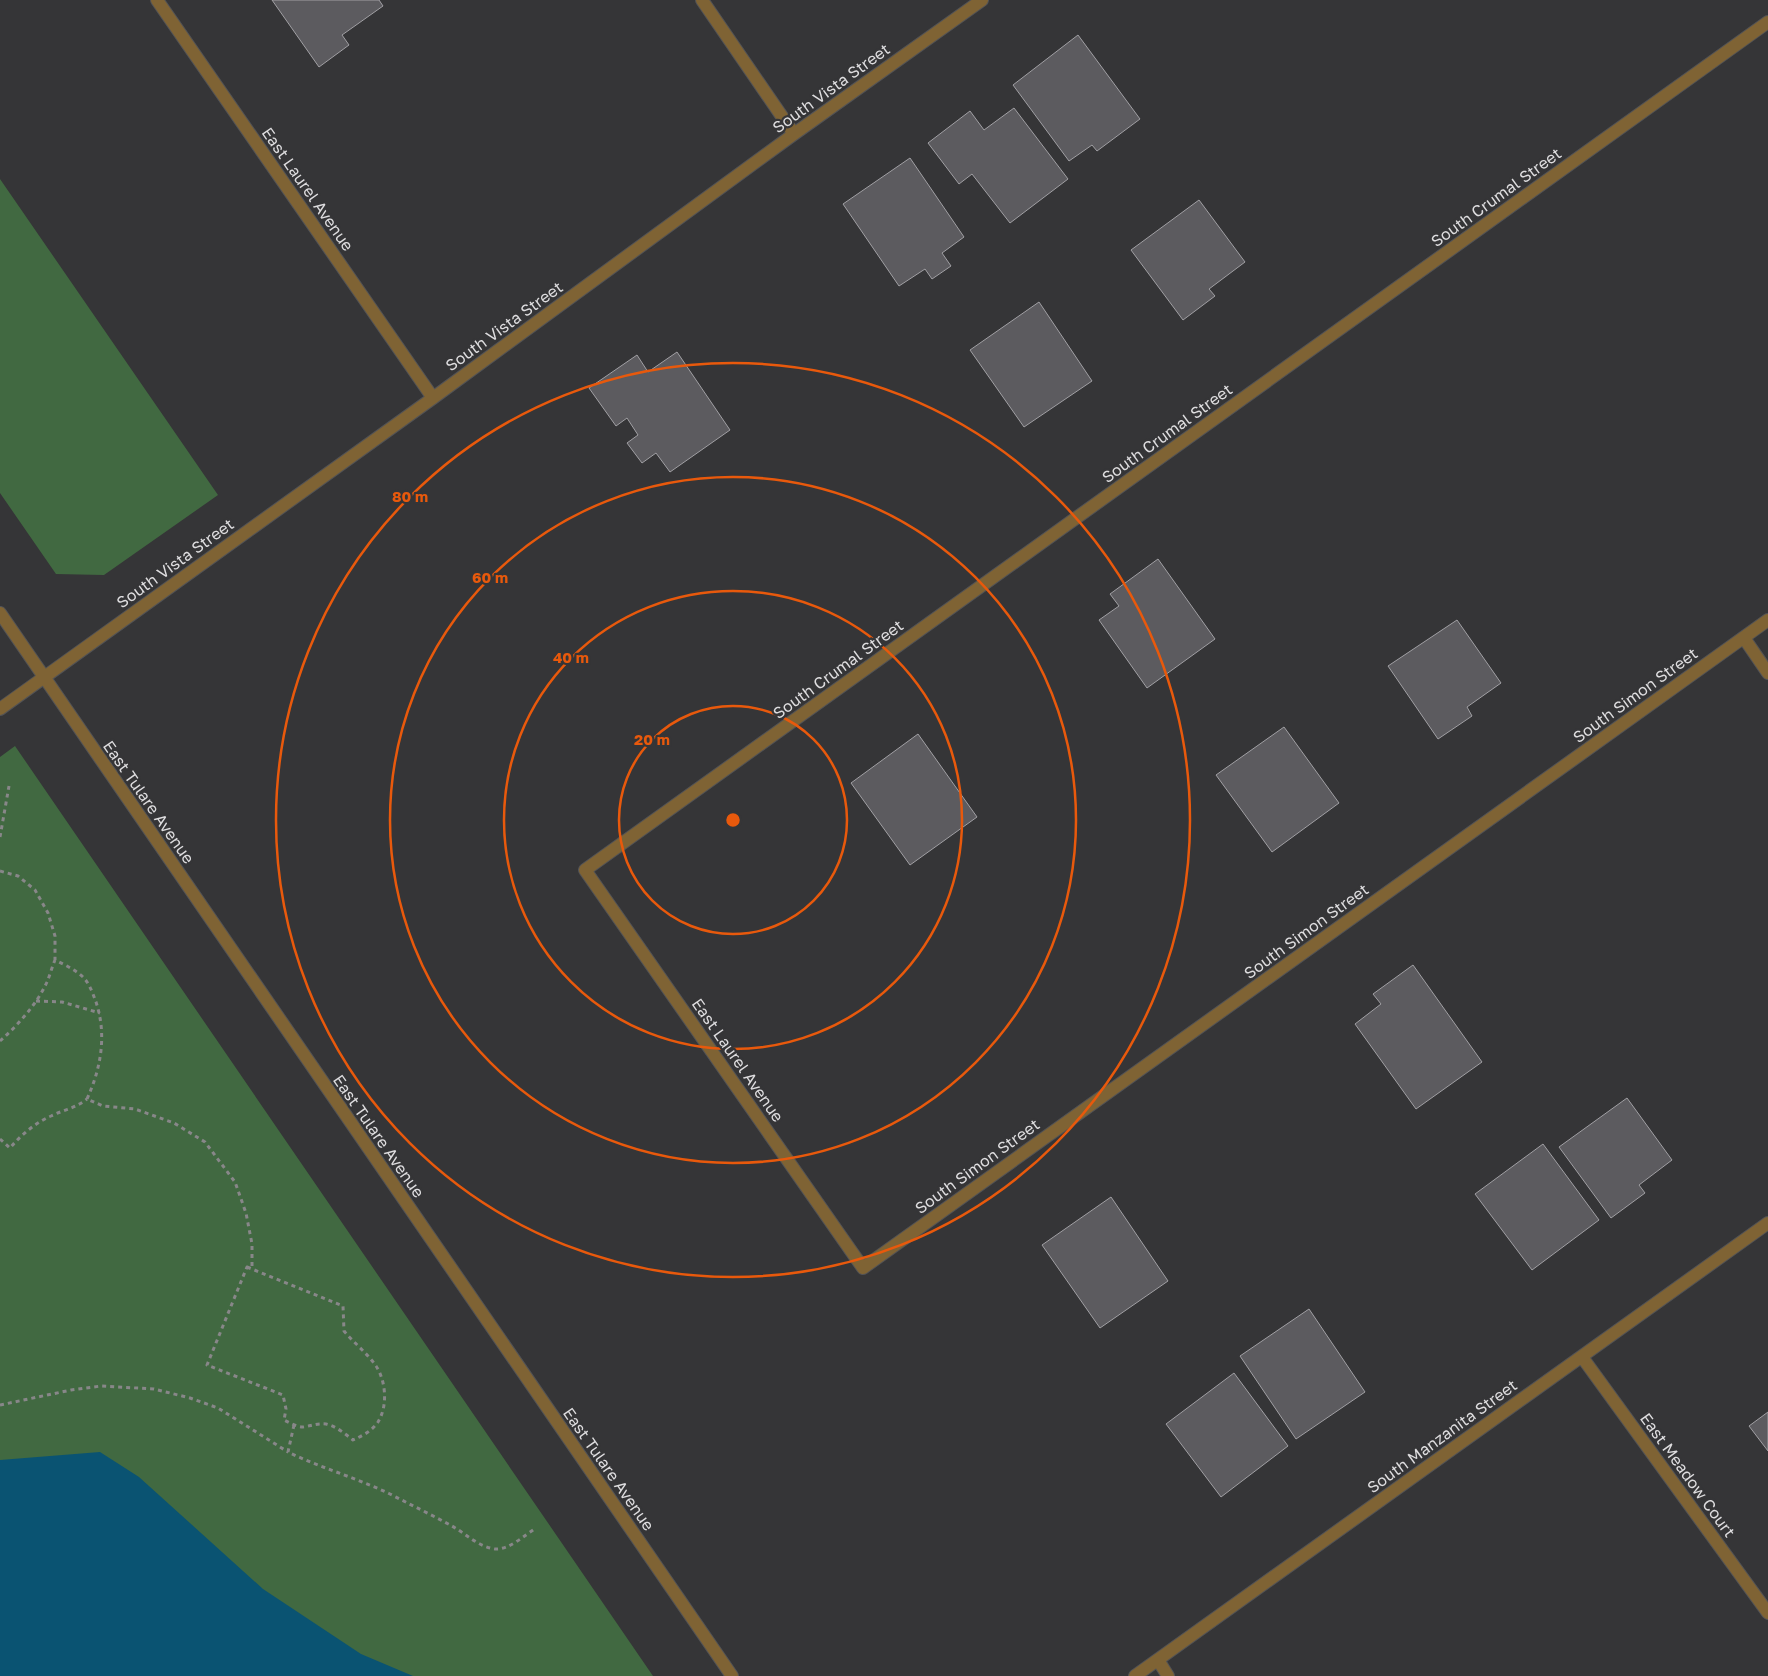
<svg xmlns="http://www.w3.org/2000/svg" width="1768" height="1676" viewBox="0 0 1768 1676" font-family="'Golos Text',sans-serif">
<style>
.green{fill:#416941}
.water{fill:#0a5372}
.building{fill:#5c5b5f;stroke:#a1a0a4}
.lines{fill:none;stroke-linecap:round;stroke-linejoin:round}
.minor-casing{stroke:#535355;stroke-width:14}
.path{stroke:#888789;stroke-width:3;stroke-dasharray:4 4;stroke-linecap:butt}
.minor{stroke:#7f6334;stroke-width:12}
.ring{fill:none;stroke:#e8590c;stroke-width:2.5}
.labels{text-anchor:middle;stroke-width:4.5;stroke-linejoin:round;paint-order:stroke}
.street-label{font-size:16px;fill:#dedddf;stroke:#353537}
.centre{fill:#e8590c;stroke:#353537;stroke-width:2.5}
.ring-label{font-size:15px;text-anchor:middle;font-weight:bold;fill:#e8590c;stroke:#353537;stroke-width:4.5;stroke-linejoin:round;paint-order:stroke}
</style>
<rect width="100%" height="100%" fill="#353537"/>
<path class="green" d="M0,179l218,316 -114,80 -48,-1 -56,-81z
M15,746l638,930h-653v-919z"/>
<path class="water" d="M100,1452l39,25 124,112 98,65 52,22h-413v-216z"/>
<path class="building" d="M272,0h107l4,6 -41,29 7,10 -30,22z
M1078,35l62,84 -43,32 -5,-6 -23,16 -56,-76z
M1014,108l54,71 -58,44 -38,-49 -13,10 -31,-41 42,-32 14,19z
M910,158l54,79 -22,16 9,13 -19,13 -7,-10 -26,17 -56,-82z
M1199,200l46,62 -36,27 6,7 -32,24 -52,-70z
M1039,302l53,79 -68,46 -54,-77z
M677,352l53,78 -60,42 -14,-19 -14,10 -15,-20 11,-8 -11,-17 -11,8 -27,-38 48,-33 11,17z
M1158,559l57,80 -68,49 -48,-68 20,-14 -9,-12z
M1457,620l44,63 -34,24 5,9 -34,23 -50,-73z
M1284,727l55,76 -67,49 -56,-77z
M918,734l59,83 -67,48 -59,-82z
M1413,965l69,97 -66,47 -61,-85 26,-20 -8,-10z
M1627,1098l45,62 -33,25 6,8 -34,25 -52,-71z
M1543,1144l56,76 -67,50 -57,-76z
M1111,1197l57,84 -68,47 -58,-83z
M1309,1309l56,83 -69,47 -56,-83z
M1234,1373l54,73 -67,51 -55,-73z
M1768,1412v39l-19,-25z"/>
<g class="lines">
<g class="minor-casing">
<path id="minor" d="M157,0l276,398
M702,0l92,134
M1768,22l-1183,848 278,398 905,-648
M0,613l732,1063
M1744,638l24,35
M0,709l433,-311 361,-264 188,-134
M1582,1357l186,256
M1158,1660l10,16
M1135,1676l633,-453"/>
</g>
<path class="path" d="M0,837l9,-51
M0,871l18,5 17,14 13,23 7,23v24c10,5 21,10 29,18 6,7 9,16 12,24 11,33 5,66 -9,97l16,7 32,3 39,14 31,19 30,40 11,31 6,31v25
M36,1001l26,1 38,11
M0,1041c18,-16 37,-37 47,-59 3,-7 5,-15 8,-22
M0,1139l10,9c11,-13 25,-25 41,-32 12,-6 25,-8 36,-17
M247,1267l96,39 1,25c10,12 23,22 32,35 10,15 12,40 2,56 -6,9 -16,14 -25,18 -8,-6 -17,-14 -27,-16 -9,-1 -15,2 -23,3 -6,0 -13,-4 -19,-7l2,-11 -3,-14 -76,-30z
M0,1405l71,-15 30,-4 53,3 36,9 28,10 70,44
M294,1425l-6,27c33,16 69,26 102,42 21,11 42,21 62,32 14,8 27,21 43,23 14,1 30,-14 41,-21"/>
<use href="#minor" class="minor"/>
</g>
<g class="ring">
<circle cx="733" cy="820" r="114"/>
<circle cx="733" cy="820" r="229"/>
<circle cx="733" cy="820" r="343"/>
<circle cx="733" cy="820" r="457"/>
</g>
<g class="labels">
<g class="street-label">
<text transform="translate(831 88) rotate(-36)" y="6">South Vista Street</text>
<text transform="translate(308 189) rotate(55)" y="6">East Laurel Avenue</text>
<text transform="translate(1496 197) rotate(-36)" y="6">South Crumal Street</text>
<text transform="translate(504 326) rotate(-36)" y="6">South Vista Street</text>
<text transform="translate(1167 433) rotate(-36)" y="6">South Crumal Street</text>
<text transform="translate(175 563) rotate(-36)" y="6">South Vista Street</text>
<text transform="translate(838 669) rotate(-36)" y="6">South Crumal Street</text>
<text transform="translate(1635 695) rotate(-36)" y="6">South Simon Street</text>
<text transform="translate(149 802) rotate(55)" y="6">East Tulare Avenue</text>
<text transform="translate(1306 931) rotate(-36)" y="6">South Simon Street</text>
<text transform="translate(738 1060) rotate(55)" y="6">East Laurel Avenue</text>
<text transform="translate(379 1136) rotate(55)" y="6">East Tulare Avenue</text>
<text transform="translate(977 1166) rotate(-36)" y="6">South Simon Street</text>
<text transform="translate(1442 1436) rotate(-36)" y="6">South Manzanita Street</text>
<text transform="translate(609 1469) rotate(55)" y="6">East Tulare Avenue</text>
<text transform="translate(1688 1475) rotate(54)" y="6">East Meadow Court</text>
</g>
</g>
<circle cx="733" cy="820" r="8" class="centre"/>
<g class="ring-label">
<text x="410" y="502">80 m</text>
<text x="490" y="583">60 m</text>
<text x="571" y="663">40 m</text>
<text x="652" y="745">20 m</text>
</g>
</svg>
